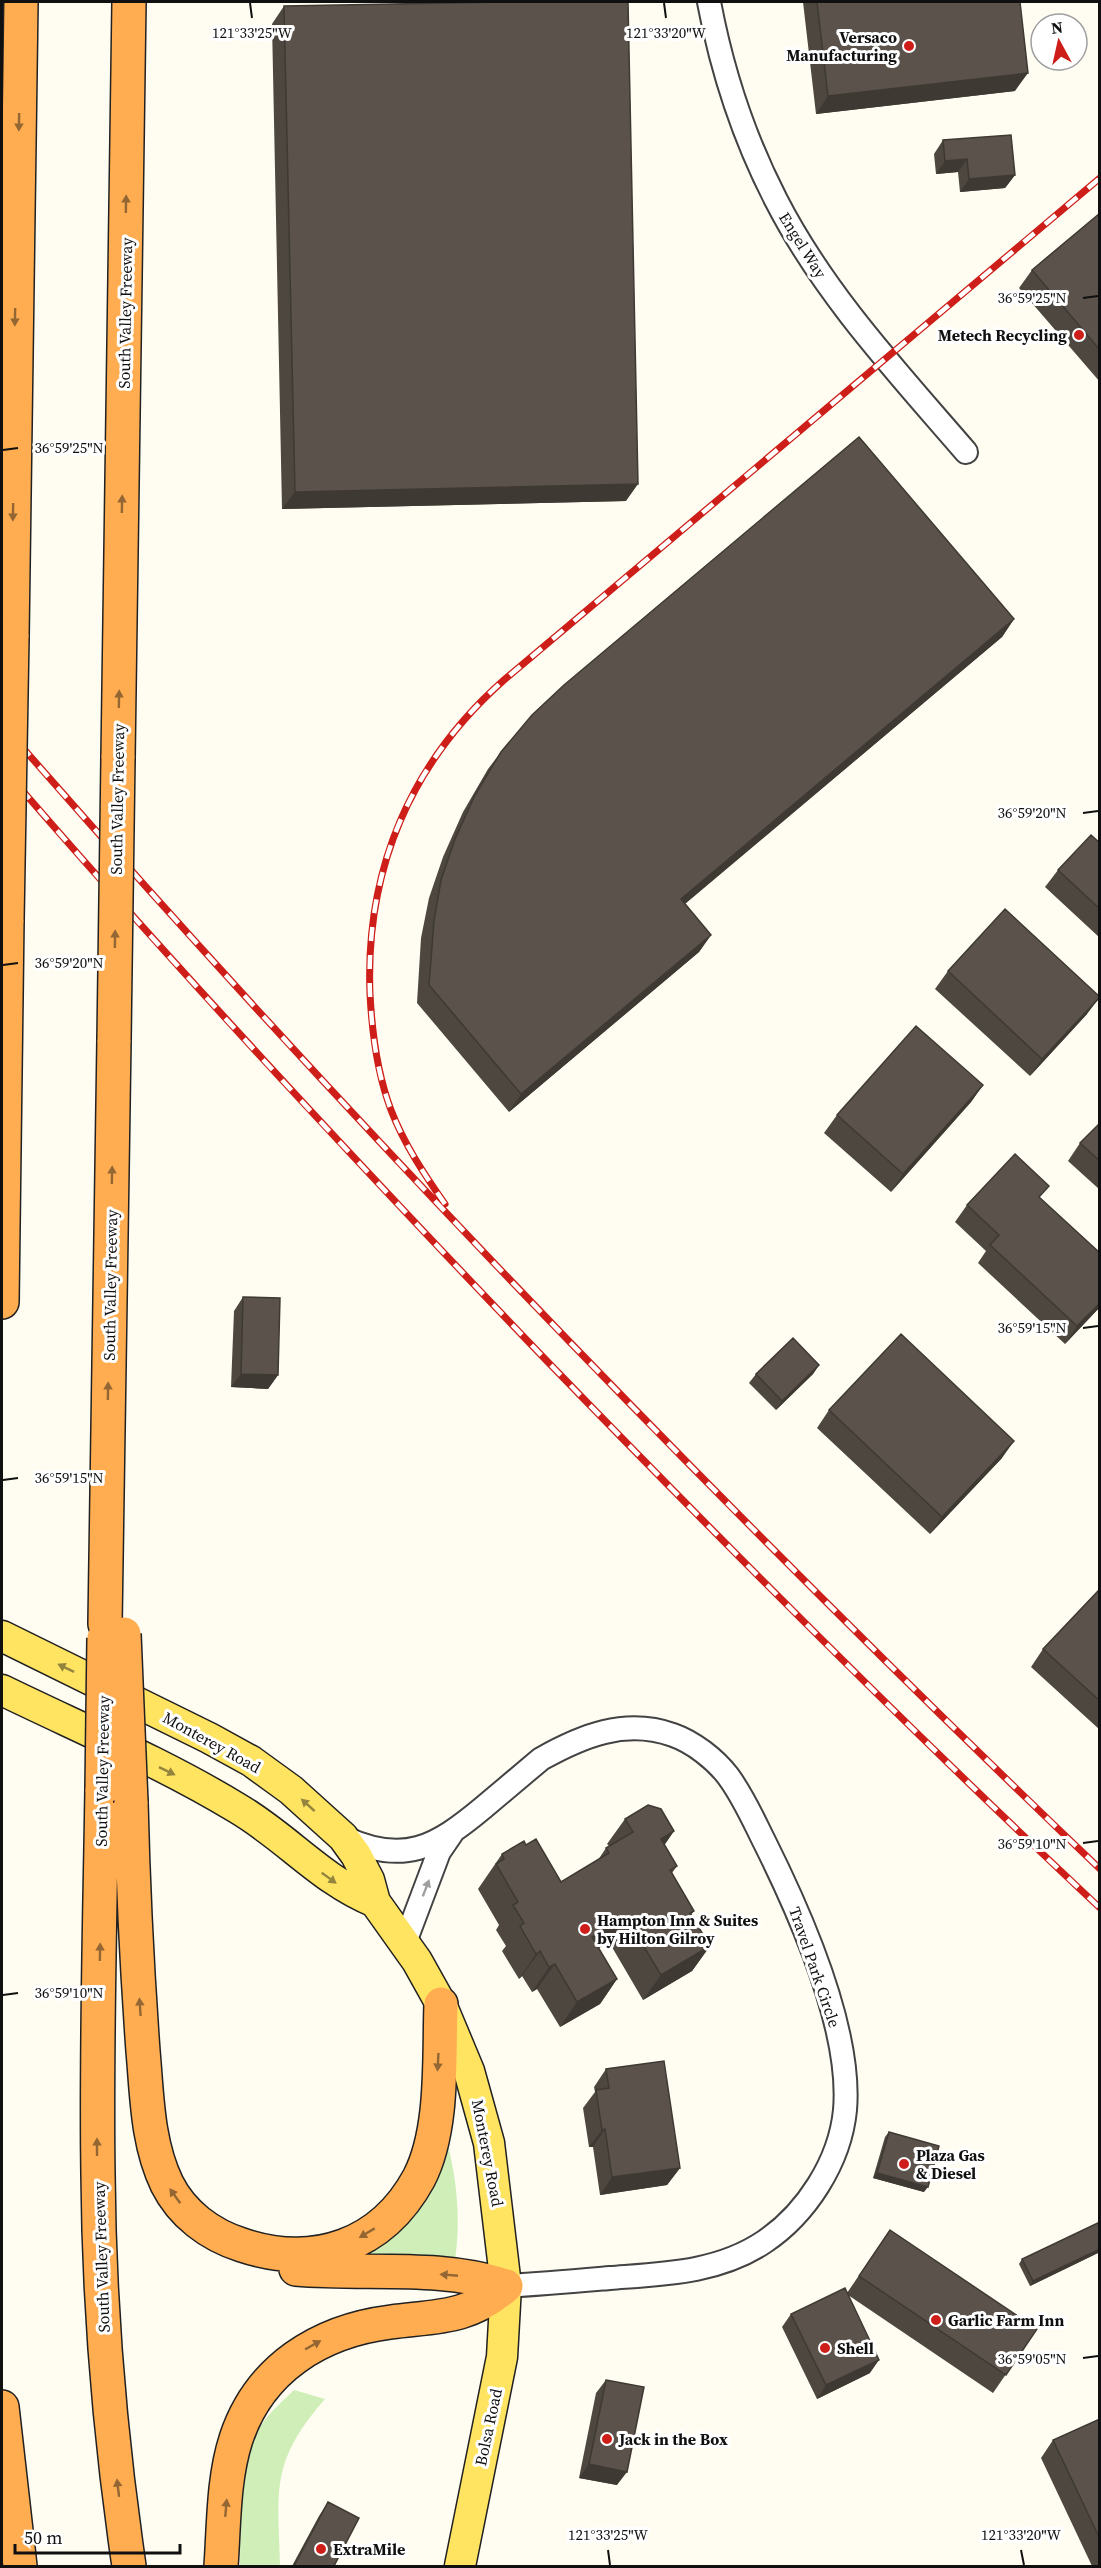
<svg xmlns="http://www.w3.org/2000/svg" width="1101" height="2568" viewBox="0 0 1101 2568" font-family="'Source Serif 4',serif">
<style>
.green{fill:#d0eeb7}
.lines{fill:none;stroke-linecap:round;stroke-linejoin:round}
.minor-casing{stroke:#434343;stroke-width:26}
.major-casing{stroke:#212121;stroke-width:33}
.highway-casing{stroke:#212121;stroke-width:36}
.minor{stroke:#fff;stroke-width:22}
.major{stroke:#ffe462;stroke-width:30}
.highway{stroke:#ffad50;stroke-width:33}
.rail-casing{stroke:#ce1e19;stroke-width:7}
.rail{stroke:#fff;stroke-width:4.5;stroke-dasharray:14;stroke-linecap:butt}
.highway-bridge-casing{stroke:#212121;stroke-width:36;stroke-linecap:butt}
.highway-bridge{stroke:#ffad50;stroke-width:33}
.wall{fill:#4d4740}
.shaded-wall{fill:#3f3934}
.building{fill:#5a524b;stroke:#3f3934;stroke-width:1.5}
.oneway{fill:#936633}
.oneway2{fill:#93853d}
.oneway3{fill:#9f9f9f}
.ticks{fill:none;stroke:#101010;stroke-width:2}
.poi-dot{fill:#ce1e19;stroke:#fff;stroke-width:2}
.labels{text-anchor:middle;stroke-width:6;stroke-linejoin:round;paint-order:stroke}
.poi-label{font-size:16px;font-weight:bold;fill:#101010;stroke:#fff;text-anchor:start}
.street-label{font-size:16px;fill:#101010;stroke:#fff}
.ticks-label{font-size:15px;text-anchor:middle;fill:#101010;stroke:#fff;stroke-width:6;stroke-linejoin:round;paint-order:stroke}
</style>
<rect width="100%" height="100%" fill="#fffdf2"/>
<path class="green" d="M447,2141c10,40 14,78 8,119l-106,-3z
M294,2390l31,9c-55,63 -47,90 -45,167h-40c1,-46 -5,-105 24,-145 8,-11 20,-21 30,-31z"/>
<g class="lines">
<g class="minor-casing">
<path id="minor" d="M709,2c13,69 35,136 67,198 48,94 122,173 190,252
M343,1837c61,29 93,10 141,-30 19,-16 38,-32 57,-48 41,-23 84,-41 132,-24 20,7 42,24 55,41 15,20 25,43 36,65 36,72 88,188 81,269 -5,52 -39,104 -81,132 -46,31 -102,32 -154,36 -35,3 -69,6 -104,8
M405,1942l34,-90 13,-19"/>
</g>
<g class="major-casing">
<path id="major" d="M2,1636l207,102 42,23 40,29 52,47 13,18 13,25 6,22 42,59 24,43 28,67 20,72 17,143 -4,71 -42,209
M2,1690c78,38 161,73 235,118 51,30 84,72 138,94"/>
</g>
<g class="highway-casing">
<path id="highway" d="M12,637l9,-635
M118,758l11,-756
M2,1302l5,-382
M105,1624l9,-584
M102,1789c-2,128 -6,257 -4,385 1,131 12,263 31,392
M131,1802c2,84 6,166 12,249 4,44 4,92 24,133 15,30 43,51 75,61 72,24 140,1 177,-67 25,-48 20,-121 22,-174
M296,2269c70,6 143,-5 210,17
M2,2407l18,159
M221,2566c3,-41 2,-87 15,-127 23,-70 83,-108 155,-117 46,-6 77,-3 115,-36"/>
</g>
<use href="#minor" class="minor"/>
<use href="#major" class="major"/>
<use href="#highway" class="highway"/>
<g class="rail-casing">
<path id="rail" d="M2,724c348,399 715,779 1098,1145
M2,767c175,203 358,399 543,592 181,187 365,371 555,549
M445,1204c-21,-30 -41,-60 -54,-94 -14,-37 -19,-77 -21,-116 -5,-125 41,-232 134,-314l596,-502"/>
</g>
<use href="#rail" class="rail"/>
<g class="highway-bridge-casing">
<path id="highway-bridge" d="M7,920l5,-283
M114,1040l4,-282
M124,1634l7,168
M102,1789l2,-151"/>
</g>
<use href="#highway-bridge" class="highway-bridge"/>
</g>
<path class="wall" d="M803,2h217l-5,89 -199,23z
M284,6l342,495 -344,8 -10,-485z
M943,140l72,35 -10,13 -45,4 -2,-20 -22,2 -2,-20z
M1100,213v169l-81,-94 13,-18z
M1014,619l-12,18 -317,267 26,31 -12,17 -190,160 -92,-109 4,-65 8,-40 14,-41 20,-45 25,-43 13,-17z
M1100,843v95l-55,-51 13,-17z
M948,971l139,43 -57,62 -95,-87z
M983,1085l-12,17 -80,90 -67,-59 13,-18z
M1100,1123v67l-32,-29 12,-18z
M1040,1198l60,55v54l-35,37 -87,-81 8,-12 -31,-29 12,-17z
M243,1297l35,78 -10,14 -37,-2 3,-76z
M819,1365l-6,9 -37,36 -27,-27 7,-9z
M829,1410l173,48 -72,76 -113,-106z
M1100,1589v141l-69,-63 12,-18z
M625,1819l49,12 -10,14 13,21 -5,7 22,38 -3,4 19,31 -18,25 -49,29 -34,-58 -10,6 18,31 -17,25 -40,23 -23,-38 -5,3 -10,-16 -3,3 -17,-28 4,-5 -10,-16 3,-5 -21,-36 24,-35 24,-9 35,37 37,-22 8,-12 3,-2 -2,-2z
M606,2069l74,99 -13,17 -67,10 -7,-48h-4l-6,-39 12,-16 -1,-5z
M889,2132l35,60 -51,-14 12,-41z
M1100,2222v30l-70,34 -11,-22 3,-5z
M890,2230l147,99 -44,64 -145,-98 22,78 -53,26 -35,-72 9,-13 56,-21z
M606,2380l11,105 -38,-7 17,-85z
M1100,2419v147h-8l-51,-108 12,-18z
M328,2502l6,64h-42l27,-50z"/>
<path class="shaded-wall" d="M1028,73l-13,18 -199,23 12,-18z
M967,159l-9,13 -22,2 9,-13z
M1015,175l-10,13 -45,4 9,-13z
M638,484l-12,17 -344,8 13,-17z
M1014,619l-12,18 -333,280 12,-18z
M711,935l-12,17 -190,160 12,-18z
M1100,997l-13,17 -57,62 12,-17z
M983,1085l-12,17 -80,90 12,-18z
M1100,1303v4l-35,37 12,-18z
M819,1365l-6,9 -37,36 6,-9z
M241,1374l37,1 -10,14 -37,-2z
M1014,1441l-12,17 -72,76 12,-17z
M674,1831l-17,25 4,-17z
M626,1917l-17,25 -34,20 17,-25z
M710,1946l-18,25 -49,29 18,-25z
M540,1951l-18,25 -3,3 17,-25z
M555,1964l-18,25 -5,3 17,-25z
M617,1979l-17,25 -40,23 17,-25z
M605,2129l-12,18h-4l13,-17z
M680,2168l-13,17 -67,10 12,-18z
M877,2173l51,14 -4,5 -51,-14z
M1100,2249v3l-70,34 3,-5z
M879,2360l-9,13 -53,26 9,-14z
M589,2464l38,8 -10,13 -38,-7z"/>
<path class="building" d="M502,2h126l10,482 -343,8 -11,-486z
M817,2h203l8,71 -200,23z
M1011,135l4,40 -46,4 -2,-20 -22,2 -2,-21z
M1100,213v137l-68,-80z
M859,437l155,182 -333,280 30,36 -190,159 -92,-109 5,-64 7,-41 14,-41 20,-44 26,-43 31,-37 32,-30z
M1091,835l9,8v66l-42,-39z
M1005,909l95,88 -58,62 -94,-88z
M916,1026l67,59 -80,89 -66,-59z
M1100,1123v38l-20,-18z
M1015,1154l34,32 -10,11 61,56v50l-23,23 -87,-81 9,-10 -32,-30z
M243,1297l37,1 -2,77 -37,-1z
M901,1334l113,107 -72,76 -113,-107z
M793,1338l26,27 -37,36 -26,-27z
M1100,1589v112l-57,-52z
M648,1805l13,4 13,22 -13,8 16,27 -7,4 24,41 -4,2 20,33 -49,29 -35,-58 -34,20 25,42 -40,23 -22,-38 -6,3 -9,-16 -4,3 -16,-28 4,-3 -11,-18 5,-3 -22,-38 8,-5 -2,-5 22,-13 2,4 10,-6 25,43 48,-29 -3,-5 27,-16 -8,-13z
M664,2061l16,107 -68,9 -7,-48 -3,1 -6,-40 13,-2 -3,-19z
M889,2132l50,14 -11,41 -51,-14z
M1100,2222v27l-67,32 -11,-22z
M890,2230l147,99 -31,46 -147,-99z
M845,2288l34,72 -53,25 -35,-71z
M606,2380l38,7 -17,85 -38,-8z
M1100,2419v120l-47,-99z
M328,2502l31,16 -25,48h-40z"/>
<defs><path id="oneway-solid" d="M-6-.8H1V-3.2L6.5 0L1 3.2V.8H-6Z" transform="scale(1.5)"/></defs>
<g class="oneway">
<use href="#oneway-solid" transform="translate(19 122) rotate(91)"/>
<use href="#oneway-solid" transform="translate(126 204) rotate(-89)"/>
<use href="#oneway-solid" transform="translate(15 317) rotate(91)"/>
<use href="#oneway-solid" transform="translate(122 504) rotate(-89)"/>
<use href="#oneway-solid" transform="translate(13 512) rotate(91)"/>
<use href="#oneway-solid" transform="translate(119 699) rotate(-89)"/>
<use href="#oneway-solid" transform="translate(115 939) rotate(-89)"/>
<use href="#oneway-solid" transform="translate(112 1175) rotate(-89)"/>
<use href="#oneway-solid" transform="translate(108 1391) rotate(-89)"/>
<use href="#oneway-solid" transform="translate(100 1952) rotate(-89)"/>
<use href="#oneway-solid" transform="translate(140 2007) rotate(-94)"/>
<use href="#oneway-solid" transform="translate(438 2062) rotate(93)"/>
<use href="#oneway-solid" transform="translate(97 2147) rotate(-90)"/>
<use href="#oneway-solid" transform="translate(175 2196) rotate(-126)"/>
<use href="#oneway-solid" transform="translate(367 2233) rotate(149)"/>
<use href="#oneway-solid" transform="translate(449 2275) rotate(-175)"/>
<use href="#oneway-solid" transform="translate(313 2345) rotate(-29)"/>
<use href="#oneway-solid" transform="translate(118 2488) rotate(-97)"/>
<use href="#oneway-solid" transform="translate(226 2508) rotate(-85)"/>
</g>
<g class="oneway2">
<use href="#oneway-solid" transform="translate(66 1668) rotate(-154)"/>
<use href="#oneway-solid" transform="translate(167 1771) rotate(26)"/>
<use href="#oneway-solid" transform="translate(308 1805) rotate(-138)"/>
<use href="#oneway-solid" transform="translate(329 1878) rotate(36)"/>
</g>
<use class="oneway3" href="#oneway-solid" transform="translate(426 1888) rotate(-69)"/>
<path class="ticks" d="M250,3l2,15M664,3l2,15M1083,298l15,-2M3,450l15,-2M1083,813l15,-2M3,965l15,-2M1083,1328l15,-2M3,1480l15,-2M1083,1843l15,-2M3,1995l15,-2M1083,2358l15,-2M608,2550l2,15M1021,2550l3,15"/>
<g class="poi-dot">
<circle cx="909" cy="46" r="6"/>
<circle cx="1079" cy="335" r="6"/>
<circle cx="585" cy="1929" r="6"/>
<circle cx="904" cy="2164" r="6"/>
<circle cx="936" cy="2320" r="6"/>
<circle cx="825" cy="2348" r="6"/>
<circle cx="607" cy="2439" r="6"/>
<circle cx="321" cy="2549" r="6"/>
</g>
<g class="labels">
<g class="poi-label">
<text x="897" y="43" text-anchor="end">Versaco<tspan x="897" dy="18">Manufacturing</tspan></text>
<text x="1067" y="341" text-anchor="end">Metech Recycling</text>
<text x="597" y="1926">Hampton Inn &amp; Suites<tspan x="597" dy="18">by Hilton Gilroy</tspan></text>
<text x="916" y="2161">Plaza Gas<tspan x="916" dy="18">&amp; Diesel</tspan></text>
<text x="948" y="2326">Garlic Farm Inn</text>
<text x="837" y="2354">Shell</text>
<text x="619" y="2445">Jack in the Box</text>
<text x="333" y="2555">ExtraMile</text>
</g>
<g class="street-label">
<text transform="translate(803 245) rotate(58)" y="6">Engel Way</text>
<text transform="translate(125 313) rotate(-89)" y="6">South Valley Freeway</text>
<text transform="translate(117 799) rotate(-89)" y="6">South Valley Freeway</text>
<text transform="translate(110 1285) rotate(-89)" y="6">South Valley Freeway</text>
<text transform="translate(212 1742) rotate(29)" y="6">Monterey Road</text>
<text transform="translate(102 1771) rotate(-89)" y="6">South Valley Freeway</text>
<text transform="translate(815 1967) rotate(71)" y="6">Travel Park Circle</text>
<text transform="translate(488 2153) rotate(79)" y="6">Monterey Road</text>
<text transform="translate(101 2257) rotate(-92)" y="6">South Valley Freeway</text>
<text transform="translate(488 2427) rotate(-78)" y="6">Bolsa Road</text>
</g>
</g>
<g class="ticks-label">
<text x="252" y="38">121°33'25"W</text>
<text x="666" y="38">121°33'20"W</text>
<text x="1032" y="303">36°59'25"N</text>
<text x="69" y="453">36°59'25"N</text>
<text x="1032" y="818">36°59'20"N</text>
<text x="69" y="968">36°59'20"N</text>
<text x="1032" y="1333">36°59'15"N</text>
<text x="69" y="1483">36°59'15"N</text>
<text x="1032" y="1849">36°59'10"N</text>
<text x="69" y="1998">36°59'10"N</text>
<text x="1032" y="2364">36°59'05"N</text>
<text x="608" y="2540">121°33'25"W</text>
<text x="1021" y="2540">121°33'20"W</text>
</g>
<rect width="1101" height="2568" fill="none" stroke="#101010" stroke-width="6"/>
<g transform="translate(1059 42) rotate(352)"><circle r="28" fill="#ffffff" stroke="#9f9f9f" stroke-width="1.5"/>
<path d="M0-4.5L10 22L0 15L-10 22Z" fill="#ce1e19"/>
<text y="-9" font-size="16" font-weight="bold" text-anchor="middle" fill="#101010">N</text>
</g>
<path d="M15 2544v9h165v-9" fill="none" stroke="#101010" stroke-width="3"/>
<text x="24" y="2544" font-size="18" fill="#101010" stroke="#ffffff" stroke-width="4.5" paint-order="stroke">50 m</text>
</svg>
